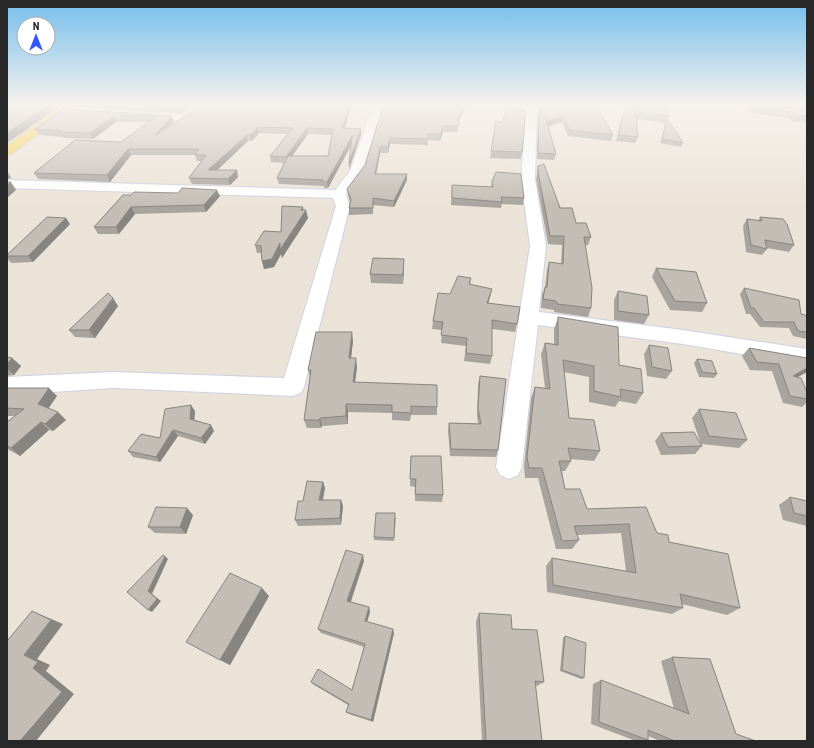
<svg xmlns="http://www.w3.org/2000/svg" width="814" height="748" viewBox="0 0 814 748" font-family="'Roboto Condensed',sans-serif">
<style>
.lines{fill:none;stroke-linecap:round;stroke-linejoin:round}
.minor-casing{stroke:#ced1e2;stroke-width:2}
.major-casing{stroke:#c7c7c7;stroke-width:2}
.minor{fill:#fff;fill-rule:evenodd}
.major{fill:#f9d350;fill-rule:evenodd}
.wall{fill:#a8a39c;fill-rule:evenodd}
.shaded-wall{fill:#88847f}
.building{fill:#c3bdb5;stroke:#88847f}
</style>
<rect width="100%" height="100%" fill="#ece3d8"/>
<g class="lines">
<g class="minor-casing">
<path id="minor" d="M374,103h10l-20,68 -18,24 4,11 -46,181 -3,6 -8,3 -180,-8 -106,7v-18l106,-5 171,6 52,-172 -3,-8 -326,-10v-8l328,10 15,-19z
M527,103h10l-2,76 11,67 -7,66 144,18 124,19v16l-124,-21 -145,-19 -16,142 -4,8 -9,4 -9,-4 -4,-8 34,-221 -9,-67z
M142,113l37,1 6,3 -6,3 -41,-2 -2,-2 2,-2z"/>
</g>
<g class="major-casing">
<path id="major" d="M68,103h12l-69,51 -4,1v-10z
M736,103h30l41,6v6l-66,-9z"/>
</g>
<use href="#minor" class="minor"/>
<use href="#major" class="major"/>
</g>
<path class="wall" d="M75,103h114l-8,10 -104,-6z
M352,103l-7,25 16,6 -12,35v-6l2,-18 -23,43h-4v-2l-45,-2 -2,-6 7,-15 -13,-1 -1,-6 18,-22 -29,-1 -7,8h-4l-31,29 21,7 -8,8 -38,-1 -3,-6 13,-17h-5l-2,-6h-64l-21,27 -72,-3 -4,-6 87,-31 28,-20h-33l-23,17 -29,-1 -1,-1 -24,-2 -4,-6 28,-20 109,7 2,5 -4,5zM308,134l24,1 -4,21h-36z
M384,103h83l-9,20v9h-15l-3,9 -12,-1v5l-38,-1 -2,9h-8l-4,21 31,6 -13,27 -21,-2v9l-24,1v-7l1,-6 -2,-7 -1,-6 18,-24z
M538,103h57l18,32 -2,6 -43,-5 -6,-14 -14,4 8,28 -2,6 -17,-1 1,-42 1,-4 -1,-1z
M625,103h35l9,13 -3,7 -28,-4 -1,5 1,13 -3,6 -19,-2z
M753,103h5l49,7v12l-16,-1 -2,-3 -40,-5 1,-4z
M778,103h29v4z
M667,119l16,24 -2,4 -21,-4z
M496,121l26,31 -1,7 -31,-1z
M538,166l22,42 31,29 -3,8h-3l6,63 -3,9 -34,-5v-2l-13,-2 1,-13 3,-8 2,-17 2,-8 12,2 1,-19 -14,-1 -12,-65 1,-6z
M492,181l32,17 -1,7 -21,-1 -1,4 -50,-3 1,-20 39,2z
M123,195l97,1 -14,16 -71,2 -16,20h-21l-4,-7z
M303,210l5,8 -26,40 -1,-4 -7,13 -10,2 -2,-8 -1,-8h-4l-2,-8 26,-13z
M760,217l34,28 -5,7 -22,-4v1l-5,6 -16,-3 -3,-26 4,-7 11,2z
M70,224l-37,38 -22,1 -4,-5v-3z
M404,259v9l-1,16 -32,-1 -1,-9z
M656,268l51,35 -5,9 -32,-2 -18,-33z
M471,278l-1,7 22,4 -2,8 -2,6 29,21 -2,8 -23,-3v27l-2,8 -26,-3 2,-15 -25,-3 1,-13 -10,-1 1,-8 17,-27z
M744,288l57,26 6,18v7l-14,-3 -4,-8 -29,-1 -10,-13h-4l-6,-20z
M618,291l31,24 -5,9 -30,-4v-20z
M118,306l-23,32 -20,-1 -6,-7z
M558,317l61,48 24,28 -7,11 -17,-3 -4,6 -26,-5v-25l-25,-5 5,46 31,33 -6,10 -24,-2 1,2 -6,10h-3l3,18 22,20 70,24 12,9 71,66 -13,7 -45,-11 1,4 -11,6 -125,-22 -1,-26 6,-8 74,13 -5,-38 -44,2 2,5 -7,9h-16l-18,-71h-13l-1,-12 7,-68 4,-11 10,1 -4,-34 4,-11 9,1v-15z
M353,341l-2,17 6,9 -2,15 82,25v8h-26l-1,6 -18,-1v-7l-44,-1v12l-26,2 -1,2h-14l-3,-8 6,-42 -2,-8z
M649,345l23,26 -6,8 -19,-3 -3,-22z
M749,348l58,10v14l-10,5 10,15v10l-5,5 -19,-4 -11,-32 -22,-1 -8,-14z
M7,357l5,1 9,8 -7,9 -7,1z
M697,359l20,15 -3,4 -15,-1 -5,-14z
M480,376l18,74 -2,7 -46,-1 -2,-26 1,-7 29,1 -1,-9 1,-31z
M7,388l50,8 -9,12 18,12 -13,11 -4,-1 -29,26 -13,-7v-27l8,-6h-8z
M699,409l48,31 -8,8 -38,-4 -9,-26z
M195,411l-1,9 17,5 3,6 -9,13 -27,-8 -18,26 -27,-5 -5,-6 32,-13z
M661,433l41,13 -7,8 -34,1 -6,-14z
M411,456l32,39 -1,7 -27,-1v-14l-5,-1z
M323,482l2,6 -2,12h18l2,6 -2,19 -43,1 -3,-6 8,-19z
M790,497l17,4v25l-24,-6 -4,-15z
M193,515l-7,19 -31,-1 -7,-6z
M396,517l-2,24 -20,-1v-3z
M364,561l-13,41 18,5 1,5 -3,10 27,11 -21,89 -24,-8 -3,-2 2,-7 -34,-20 -3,-3 41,8 12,-43 -43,-14 -3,-4z
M269,596l-39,69 -44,-23z
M479,613l33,16 32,53 -7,4h-2l7,55h-60l-6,-120z
M565,636l19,42 -3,1 -21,-8 3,-33z
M672,657l64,77 20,7h-96l-12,-5v4l-12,1 -45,-17 2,-40 8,-4 73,29 -13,-48z"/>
<path class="shaded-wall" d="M52,103h13l-58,40v-10z
M181,103h8l-8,10 -3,-6z
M350,103h2l-9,31 -1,-6z
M465,103h2l-10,22 1,-6z
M114,116l2,6 -23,17 -3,-6z
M172,116l2,5 -16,20 -3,-6z
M564,116l-2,6 -15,5 1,-6z
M443,126v6l-3,9v-6z
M258,127l1,6 -7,8 -2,-6z
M307,128l1,6 -21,29 -1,-6z
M361,129v5l-12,35v-6z
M247,135l1,6 -38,36 -2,-7z
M352,136l1,6 -25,46 -1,-6z
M390,138v6l-2,9v-6z
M380,147v6l-5,27v-6z
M128,149l3,6 -21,27 -3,-7z
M237,170l1,7 -8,8 -2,-6z
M7,171l4,7 -4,1z
M407,174v6l-13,27v-6z
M11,182l5,8 -9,8v-13z
M217,190l3,6 -14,16 -2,-7z
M131,207l4,7 -16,20 -3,-7z
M303,207l1,7 2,-4 2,8 -26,40 -1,-4 -7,13 -10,2 -2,-8z
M66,218l4,6 -37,38 -5,-6z
M404,259v9l-1,16v-9z
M492,289l-2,8 -4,14 1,-8z
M113,298l5,8 -23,32 -6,-8z
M352,332l1,9 -3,26 -1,-9z
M12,358l9,8 -7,9 -7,-7v-4z
M356,358l1,9 -3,23 -1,-8z
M807,368v4l-22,12 8,-8z
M49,388l8,8 -11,16 -8,-8z
M346,404l2,8v12l-2,-8z
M191,405l4,6 -1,14 -4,-6z
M58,412l8,8 -13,11 -8,-7z
M320,418l2,8 -1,2 -2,-8z
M41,422l8,8 -29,26 -9,-8z
M211,425l3,6 -9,13 -4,-6z
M173,430l5,6 -18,26 -4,-5z
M323,482l2,6 -4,19 -2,-7z
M341,500l2,6 -2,19 -1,-7z
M187,508l6,7 -7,19 -6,-7z
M363,555l1,6 -15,45 -2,-5z
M165,556l3,3 -16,35 9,7 -9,11 -4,-2v-19z
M262,588l7,8 -39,69 -10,-5z
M369,607l1,5 -4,13 -1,-4z
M32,611l31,13 -26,35 13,6 -4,6 28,23 -38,47h-16l13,-73 -9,-13z
M393,629l1,4 -21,89 -2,-2z"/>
<path class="building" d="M7,103h45l-45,30z
M119,103h62l-3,4z
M206,103h144l-8,25 19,1 -12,34 3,-27 -25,46h-4v-2l-46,-2 11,-22h40l5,-27 -26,-1 -21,29 -16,-1 23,-28 -35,-1 -8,8h-3l-39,35h29l-9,9 -39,-1 17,-23h-11l4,-6h-71l-21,26 -73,-2 41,-33 46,2 36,-26h-43l-24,17 -30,-1 2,-1 -27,-2 28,-20 109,7 -17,19z
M384,103h81l-7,16 1,7h-16l-3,9 -12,-1v5l-38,-1 -2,9h-8l-5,27h32l-13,27 -21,-3v10h-24l2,-9 -4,-10 18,-24z
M539,103h56l18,32 -44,-5 -5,-14 -16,5 -3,-5 11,38 -18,-1 1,-42 4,1 -4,-5z
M626,103h8l4,34 -20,-2z
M635,103h25l9,13 -29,-4 -2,7z
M753,103h5l49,7v6l-12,-1 -3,-3 -39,-5z
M507,108l19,2 -4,42 -31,-1 5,-30 6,1z
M667,119l16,24 -21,-4z
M544,164l16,44h12l4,15h10l5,14h-7l8,51 -1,20 -34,-4 -1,-3 -13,-2 2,-12h2l2,-25 14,2 1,-28h-14l-12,-65v-5z
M496,172l25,2 3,24 -23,-1 1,5 -50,-4v-13l41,2 -1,-6z
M7,182h4l-4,3z
M182,188l35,2 -13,15 -73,2 -15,20h-22l29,-32h8l3,-3 44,1z
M282,206l21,1 -2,3h5l-26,40v-7l-8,16 -10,2 -1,-15 -6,-1 9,-14 17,1z
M47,217l19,1 -38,38h-21v-1z
M760,217l23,2 4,5 7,21 -29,-5 2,9 -16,-4 -4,-26 15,2z
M373,258l31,1 -1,16 -33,-1z
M656,268l40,4 11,31 -32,-2z
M458,276l13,2 -2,6 23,5 -5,14 33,4 -3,17 -25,-4v36l-26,-3 1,-15 -26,-3 2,-13 -10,-1 5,-28 12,1z
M744,288l55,12 2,14 4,1 2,3v14l-9,-1 -4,-9h-30l-10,-14h-3z
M618,291l29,5 2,19 -31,-4z
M108,293l5,5 -24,32h-20z
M558,317l60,10 1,38 22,4 2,24 -23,-4 1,8 -27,-6v-25l-31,-6 6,58 25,2 6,31 -32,-3 3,13h-12l6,28h15l7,20 59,-2 11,26 11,2 1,7 59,12 12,54 -60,-14 3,14 -130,-23 -1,-27 84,15 -7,-49 -55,2 5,14 -17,1 -20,-73h-13l-2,-11 8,-70 15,2 -5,-46 13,2z
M316,332h36l-3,26h7l-3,24 84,3v22l-26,-1v7l-19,-1v-7l-46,-1v12l-26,2 -1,2h-15l7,-50h-3z
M649,345l19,3 4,23 -20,-4z
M749,348l58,10v10l-14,8 8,2 6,14v7l-17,-3 -11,-32 -22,-2z
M7,357l5,1 -5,6z
M697,359l15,2 5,13 -15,-2z
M480,376l26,3 -8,71 -47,-1 -2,-26 32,1 -3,-16z
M7,388h42l-11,16 20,8 -13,12 -4,-2 -30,26 -4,-2v-24l17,-13 -17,-1z
M191,405l-1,14 21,6 -10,13 -28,-8 -17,27 -28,-6 13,-17 19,4 5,-29z
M699,409l37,4 11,27 -38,-4z
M694,432l8,14 -34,1 -7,-14z
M411,456h30l2,39 -28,-1 1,-15h-6z
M307,481l16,1 -4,18h22l-1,18 -45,2 3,-19h5z
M790,497l17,4v15l-13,-3z
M156,507l31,1 -7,19h-32z
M376,513h19l-1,25 -20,-1z
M346,550l17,5 -16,46 22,6 -4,14 28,8 -22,91 -25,-8 3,-8 -38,-22 7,-13 34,21 13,-46 -47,-15z
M163,555l2,1 -17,35 9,8 -9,11 -21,-18z
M230,573l32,15 -42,72 -34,-18z
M32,611l19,9 -27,35 14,7 -5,6 29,24 -42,49h-13v-100z
M479,613l32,2 1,14 25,1 7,52 -9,-1 7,60h-56z
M565,636l21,7 -2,35 -22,-8z
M672,657l38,2 26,75 20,7h-81l-27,-11v10l-49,-18 2,-42 88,34z"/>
<linearGradient id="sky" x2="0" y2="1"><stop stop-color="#73beed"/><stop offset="0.5" stop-color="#f6f2ed"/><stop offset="1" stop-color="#f6f2ed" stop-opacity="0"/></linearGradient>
<rect width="814" height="208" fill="url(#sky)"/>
<rect width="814" height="748" fill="none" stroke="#282828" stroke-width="16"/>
<g transform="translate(36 36)"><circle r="19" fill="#ffffff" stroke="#a9a9a9"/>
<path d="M0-3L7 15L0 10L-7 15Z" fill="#3257ff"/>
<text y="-6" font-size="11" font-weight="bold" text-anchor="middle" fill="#282828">N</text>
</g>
</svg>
